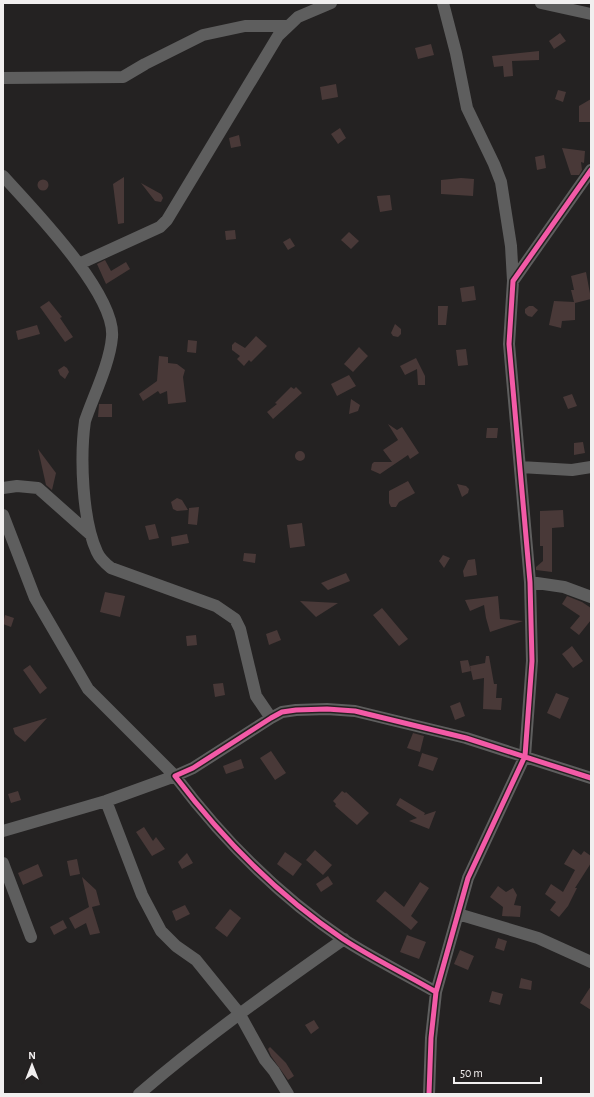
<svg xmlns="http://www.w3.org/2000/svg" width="594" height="1097" viewBox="0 0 594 1097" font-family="'Alegreya Sans',sans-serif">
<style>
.building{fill:#493938}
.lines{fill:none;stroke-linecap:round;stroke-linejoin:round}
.street{stroke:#5e5e5e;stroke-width:12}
.cycleway-casing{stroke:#252121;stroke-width:8}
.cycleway{stroke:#f35aa7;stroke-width:5}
</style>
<rect width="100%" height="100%" fill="#242222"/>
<path class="building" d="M560,33l6,8 -12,8 -5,-8z
M431,44l3,11 -16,4 -3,-11z
M539,51v9l-27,1 1,15 -9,1 -1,-11 -9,1 -2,-11z
M336,84l2,13 -16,3 -2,-13z
M558,90l8,2 -3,10 -8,-3z
M591,99v23h-12v-16z
M340,128l6,10 -8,6 -7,-10z
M239,135l2,11 -10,2 -2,-10z
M562,148l23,3 -1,12 -3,-1 1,8 -3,5h-8z
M544,155l2,13 -9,2 -2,-13z
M124,177v46l-6,1 -5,-40z
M461,178l13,1 -1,17 -32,-2v-14z
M37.5 185a5.5 5.5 0 1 1 11 0a5.5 5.5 0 1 1-11 0Z
M141,183l20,11 2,4 -2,4 -6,-1z
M390,195l2,15 -12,2 -3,-16z
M235,230l1,9 -10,1 -1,-9z
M349,232l10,9 -8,8 -10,-9z
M290,238l5,8 -7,4 -5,-8z
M105,260l6,11 15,-9 4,7 -24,15 -9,-20z
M586,272l5,27 -16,4v17l-13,1 -1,7 -12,-3 5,-24 20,1 -3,-12h3l-3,-14z
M474,286l2,14 -14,2 -2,-14z
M49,301l13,16 -2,1 13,19 -8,5 -25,-35z
M438,306h10l-2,19h-8z
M529,306h4l5,4 -6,7 -4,-1 -3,-3v-4z
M395,324l6,5v5l-3,3 -5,-1 -2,-3z
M37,325l3,9 -22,6 -2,-9z
M256,336l11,10 -16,16 -2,-2 -5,6 -7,-7 3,-3 -8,-6v-5l3,-3 10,6z
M188,340l9,1 -1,12 -9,-1z
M359,347l9,9 -15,16 -9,-8z
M466,349l2,16 -10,1 -2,-16z
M159,356l9,1v6l9,1 8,6 -2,7 3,25 -18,2 -1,-13 -7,3 -2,-3 -15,10 -4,-7 18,-13z
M416,358l9,18v9h-7l-1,-16 -12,6 -5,-9z
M64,366l3,2 2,4 -4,7 -5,-4 -2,-5z
M349,375l7,11 -19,10 -6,-12z
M291,387l3,2 2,-2 6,6 -29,26 -6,-7 10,-8 -2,-1z
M572,394l5,12 -9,3 -5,-12z
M351,399l9,6 -2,6 -9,3z
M99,404h13v13h-14z
M388,424l9,6 5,-3 17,26 -9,6 -2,-4 -28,19 -9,-4 1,-6 2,-2h18l-9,-12 15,-10z
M487,428h11l-1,10h-11z
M583,442l2,11 -11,2v-12z
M38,449l18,24 -4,17 -6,-5z
M295 456a5 5 0 1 1 10 0a5 5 0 1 1-10 0Z
M408,481l7,12 -16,9 -3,5h-5l-2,-4v-12z
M457,484l9,2 3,3 -1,4 -6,4z
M177,498l5,2 6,10 -11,1 -4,-2 -2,-7z
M199,507l-2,18 -9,-1 1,-16z
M563,510l1,17 -12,1v44l-16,-2v-3l7,-6v-15h-3v-35z
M302,523l3,23 -15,2 -3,-23z
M155,524l4,14 -10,2 -4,-14z
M187,534l2,9 -17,3 -1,-9z
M244,553l12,1 -1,9 -12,-2z
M443,555l7,3 -6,10 -5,-7z
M475,559l2,16 -13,2 -1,-6 5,-11z
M346,573l4,8 -22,9 -7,-7z
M105,592l20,4 -5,21 -20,-5z
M498,596l2,23 23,2 -33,11 -4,-14 -2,-13 -14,6 -5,-11z
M567,596l15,6 9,6v12l-12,15 -9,-7 10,-12 -18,-12z
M300,601l38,2 -22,14z
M382,608l26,31 -9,7 -26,-31z
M5,615l9,3 -3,9 -8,-3z
M277,630l4,10 -12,5 -3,-11z
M196,635l1,10 -10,1 -1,-10z
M572,646l11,15 -10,7 -11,-14z
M486,656h3l5,28h3l-1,14h6l-1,12 -18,-1 1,-31 -11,2 -3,-14 15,-3z
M468,660l3,11 -9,2 -2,-12z
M30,665l17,23 -7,6 -17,-24z
M223,683l2,12 -10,2 -2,-13z
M556,693l13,5 -9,21 -13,-6z
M460,702l5,14 -10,4 -5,-14z
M47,718l-22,24 -10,-8 -2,-6z
M413,733l11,3 -4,16 -13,-4z
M271,751l15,22 -11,7 -15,-22z
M422,753l16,5 -5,13 -15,-5z
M241,759l3,9 -18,6 -3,-8z
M18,791l3,9 -10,3 -3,-9z
M342,791l3,2 1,-1 23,21 -12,12 -22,-19 1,-2 -3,-3z
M400,798l25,15 -1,2 12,-4 -7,18 -20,-8 8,-3 -21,-13z
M144,827l9,14 3,-4 9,12 -13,7 -16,-24z
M573,849l8,6 3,-4 7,5v7l-16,25h2l-9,18 -9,11 -9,-7 6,-8 -11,-8 6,-10 12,8 12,-22 -11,-6z
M315,850l17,15 -9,10 -17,-15z
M285,852l17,12 -9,12 -16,-12z
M187,853l6,10 -11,6 -4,-7z
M77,859l3,15 -10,2 -3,-15z
M38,864l5,12 -20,9 -5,-12z
M328,876l5,8 -12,8 -5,-8z
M82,877l14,13 4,15 -8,2 8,26 -10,2 -4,-12 -11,6 -6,-11 20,-11z
M420,882l9,6 -18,28 7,6 -7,8 -35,-29 9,-10 19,16z
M498,886l8,6 7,-4 4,7 -3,10 7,1 -1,11 -18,-1 1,-9 -13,-10z
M185,905l5,9 -14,7 -4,-10z
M230,909l11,9 -14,19 -12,-9z
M63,920l4,8 -13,7 -4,-8z
M407,935l19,7 -7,17 -19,-7z
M498,938l9,3 -3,10 -9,-3z
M460,950l14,6 -6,14 -14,-6z
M521,978l11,3 -1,9 -12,-2z
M591,986v24l-11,-7z
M492,991l11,3 -3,11 -11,-3z
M314,1020l5,8 -8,6 -6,-9z
M270,1047l16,16 8,13 -6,4 -17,-24 -3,-7z"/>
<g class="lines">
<path class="street" d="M443,3l13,50 11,55 27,56 7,18 10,64 2,35
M541,3l50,11
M3,78l120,-1 22,-13 58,-29 42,-9h43
M3,176c29,32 113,118 109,161 -2,26 -19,60 -27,84 -5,35 -3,99 12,131 3,7 9,12 14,16l105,38 19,13 5,10 16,67 15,22
M79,264l81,-37 7,-7 111,-184 20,-19 33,-14
M520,467l52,3 19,-3
M3,488l14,-2 21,2 53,47
M3,515l32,83 53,91 87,87 -69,25 -103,30
M530,582l34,5 27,10
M106,801l36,94 19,36 15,15 20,14 43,53 26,47 9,11 14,23
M3,863l28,74
M458,914l80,24 53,24
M436,992c-31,-18 -64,-34 -93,-53 -64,-43 -122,-102 -168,-163l18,-8 78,-50 11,-6 14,-2 31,-1 28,2 111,27 125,40
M139,1094c65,-56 134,-105 205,-155
M429,1094l2,-56 5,-46 32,-114 57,-122 7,-95 -2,-79 -21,-238 4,-63 78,-111"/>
<g class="cycleway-casing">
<path id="cycleway" d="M436,992c-31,-18 -64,-34 -93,-53 -64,-43 -122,-102 -168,-163l18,-8 78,-50 11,-6 14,-2 31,-1 28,2 111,27 125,40
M429,1094l2,-56 5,-46 32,-114 57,-122 7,-95 -2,-79 -21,-238 4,-63 78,-111"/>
</g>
<use href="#cycleway" class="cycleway"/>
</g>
<rect width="594" height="1097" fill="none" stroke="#f1efef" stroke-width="8"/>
<g transform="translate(32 1065)" stroke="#252121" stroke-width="3" paint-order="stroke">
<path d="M0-3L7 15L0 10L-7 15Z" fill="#f1efef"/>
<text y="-6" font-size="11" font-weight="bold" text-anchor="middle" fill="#f1efef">N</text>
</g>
<path d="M454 1077v6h87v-6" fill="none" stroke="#f1efef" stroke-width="2"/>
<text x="460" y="1077" font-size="12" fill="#f1efef" stroke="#252121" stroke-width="3" paint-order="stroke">50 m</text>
</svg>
